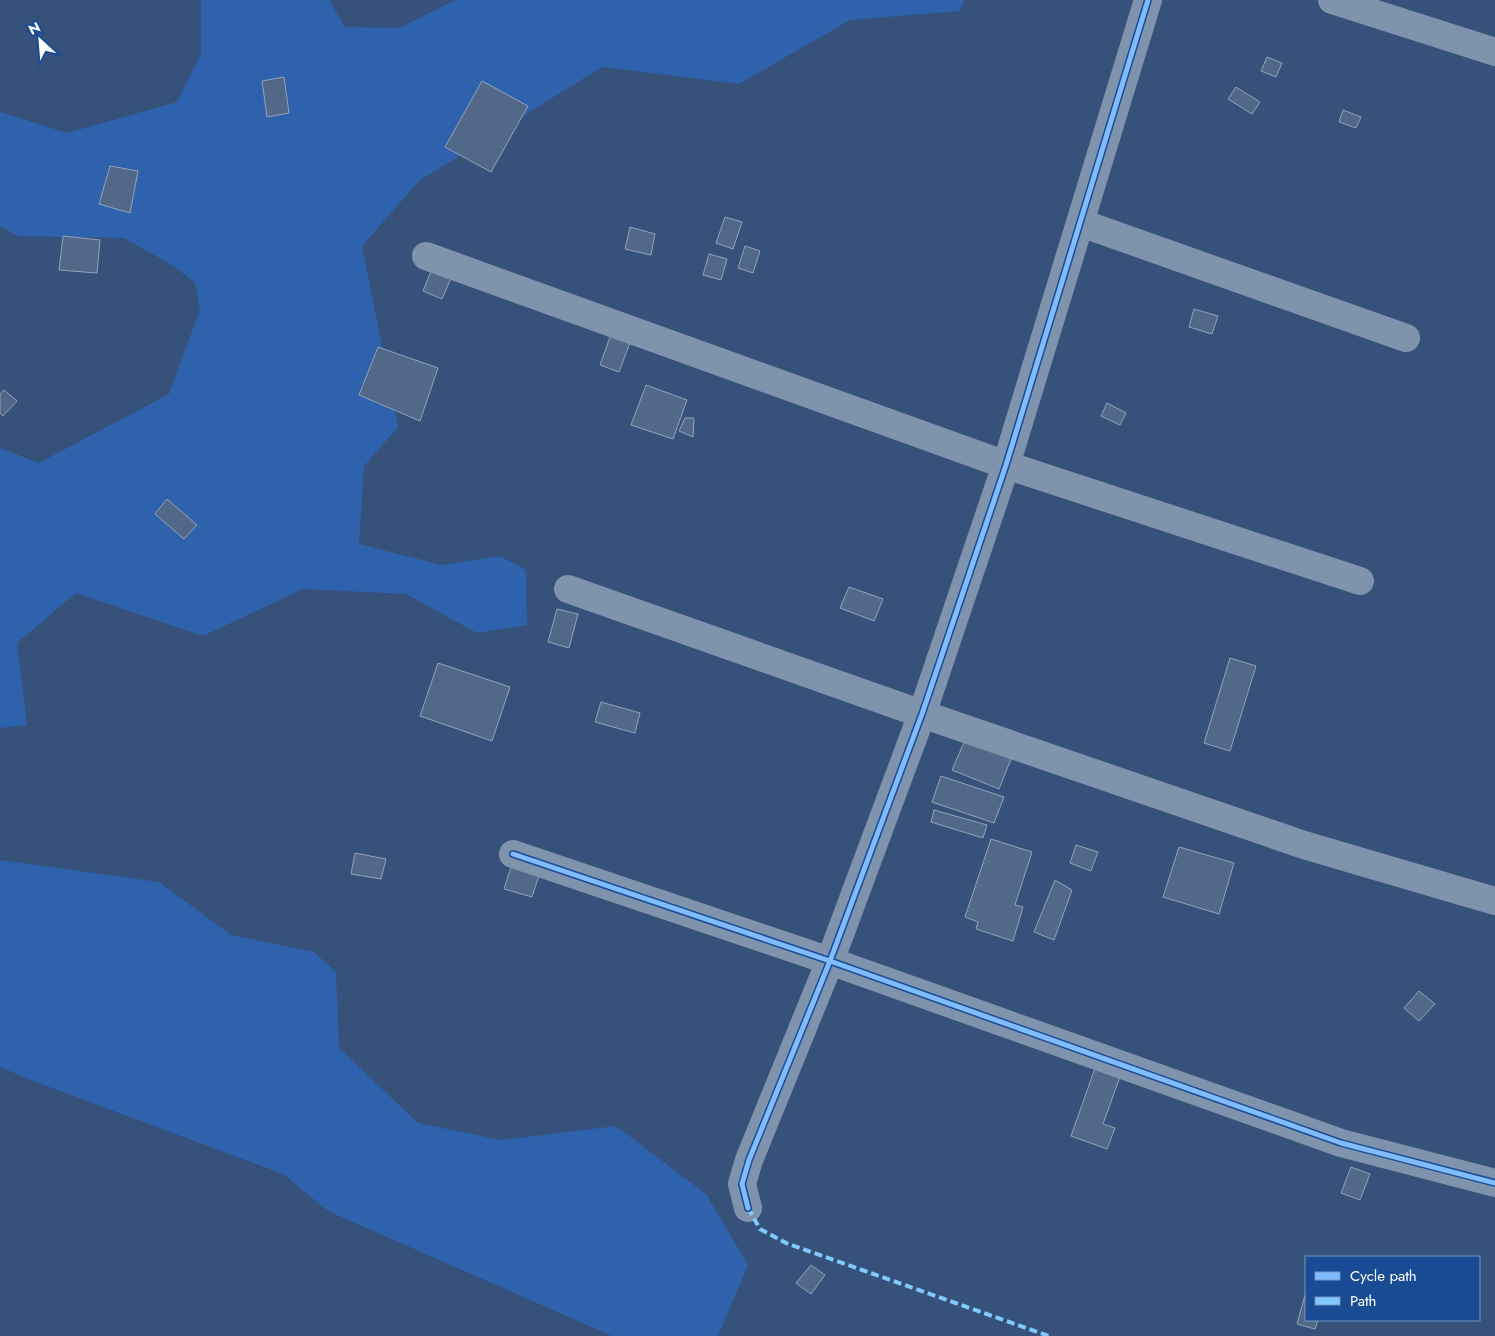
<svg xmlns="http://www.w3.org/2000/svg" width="1495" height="1336" viewBox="0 0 1495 1336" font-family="Jost,sans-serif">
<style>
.green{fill:#2f62ac}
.building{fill:#516888;stroke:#94a3ba}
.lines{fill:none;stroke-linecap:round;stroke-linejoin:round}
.street{stroke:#8093ad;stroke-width:28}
.quiet{stroke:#80caff;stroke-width:4;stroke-dasharray:8 4;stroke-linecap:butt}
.cycleway-casing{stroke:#1a4c96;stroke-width:8}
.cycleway{stroke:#80bcff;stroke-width:5}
</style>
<rect width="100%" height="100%" fill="#36527a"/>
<path class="green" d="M201,0h128l16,27 54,1 56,-28h509l-4,11 -110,9 -111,64 -137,-17 -183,114 -57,65 36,181 -34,39 -5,78 83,21 58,-9 26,14 1,55 -50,8 -71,-39 -103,-5 -100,47 -127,-43 -59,50 10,82 -27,3v-280l39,15 130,-69 31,-84 -5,-27 -20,-16 -51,-29 -106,-2 -18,-10v-114l67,21 110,-31 24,-48z
M0,860l159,22 72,53 83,17 22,20 3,76 79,75 83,17 115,-14 90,68 42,71 -30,71h-106l-284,-125 -45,-37 -252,-94 -31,-13z"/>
<path class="building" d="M1267,57l15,6 -6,14 -15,-6z
M284,77l5,36 -22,4 -5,-36z
M482,81l46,25 -37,66 -46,-25z
M1236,87l24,15 -8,12 -24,-15z
M1343,110l18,7 -5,11 -17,-6z
M110,166l28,5 -8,42 -31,-9z
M725,217l17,5 -9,27 -17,-6z
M630,227l25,7 -4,21 -26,-6z
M63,236l37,4 -3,33 -38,-3z
M745,246l15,5 -7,22 -15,-5z
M709,254l18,5 -6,21 -18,-5z
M432,269l19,9 -9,21 -19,-8z
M1194,309l24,7 -6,18 -23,-7z
M614,326l20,6 -15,40 -19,-7z
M378,347l60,21 -18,53 -61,-26z
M646,385l41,15 -14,39 -42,-14z
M4,390l13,11 -14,15 -3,-3v-19z
M1107,403l19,10 -6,12 -19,-9z
M685,418h9l-1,19 -14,-6z
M167,499l30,26 -13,14 -29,-25z
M849,587l34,12 -9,22 -34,-13z
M557,609l21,5 -9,34 -21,-6z
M1230,658l26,8 -26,85 -26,-8z
M438,663l72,24 -18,54 -72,-25z
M601,702l39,11 -5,20 -40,-11z
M965,740l46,19 -12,30 -47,-19z
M941,776l63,21 -10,26 -62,-21z
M934,810l53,15 -4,13 -52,-16z
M991,839l41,13 -17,53 8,2 -10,34 -37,-12 2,-7 -13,-5z
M1076,845l22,7 -7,19 -21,-8z
M1179,847l55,16 -15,51 -56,-17z
M355,853l31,6 -5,20 -30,-5z
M513,861l28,8 -9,28 -28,-8z
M1055,880l17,10 -18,50 -20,-8z
M1419,991l16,13 -16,17 -15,-13z
M1100,1054l25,9 -22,61 12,4 -8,21 -36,-13z
M1351,1167l19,7 -10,26 -19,-7z
M811,1265l14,10 -14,19 -15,-11z
M1305,1295l1,25h12l-3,9 -18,-5z"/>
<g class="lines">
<path class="street" d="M1332,0l163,52
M1081,223l325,115
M426,256l580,209 354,116
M568,589l354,125 382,131 191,56
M513,854l317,107 511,182 154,40
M748,1208l-6,-24 7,-24 81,-199 92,-247 84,-249 142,-465"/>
<path class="quiet" d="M748,1208l12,21 26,14 263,93"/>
<g class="cycleway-casing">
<path id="cycleway" d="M513,854l317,107 511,182 154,40
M748,1208l-6,-24 7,-24 81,-199 92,-247 84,-249 142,-465"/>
</g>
<use href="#cycleway" class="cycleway"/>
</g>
<rect x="1305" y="1256" width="175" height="65" fill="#1a4c96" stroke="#7694c0"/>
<rect x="1315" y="1272" width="25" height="8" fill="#80bcff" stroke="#7694c0"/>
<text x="1350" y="1281" font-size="15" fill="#ffffff">Cycle path</text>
<rect x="1315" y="1297" width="25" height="8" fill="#80caff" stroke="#7694c0"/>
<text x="1350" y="1306" font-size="15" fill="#ffffff">Path</text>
<g transform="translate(40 40) rotate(334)" stroke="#1a4c96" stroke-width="4" paint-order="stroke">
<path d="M0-4L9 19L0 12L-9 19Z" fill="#ffffff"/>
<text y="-8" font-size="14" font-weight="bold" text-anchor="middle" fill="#ffffff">N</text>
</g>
</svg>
